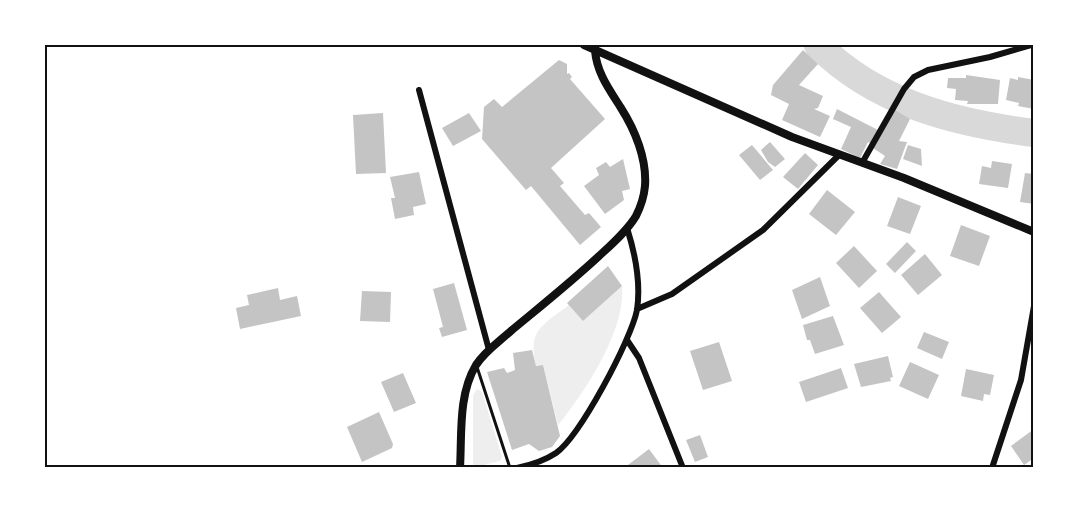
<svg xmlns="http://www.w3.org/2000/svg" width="1079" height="513" viewBox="0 0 1079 513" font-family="Montserrat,sans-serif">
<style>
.green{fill:#eee}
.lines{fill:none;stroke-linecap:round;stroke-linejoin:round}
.river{stroke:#d9d9d9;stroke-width:28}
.building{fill:#c4c4c4}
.service{stroke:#111;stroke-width:3}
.minor{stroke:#111;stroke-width:6}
.tertiary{stroke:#111;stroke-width:8}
.neatline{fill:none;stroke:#111;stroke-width:2}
</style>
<rect width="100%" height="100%" fill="#fff"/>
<path class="green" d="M622,286c4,44 -37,106 -64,139l-15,-60 -7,1c-9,-36 7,-41 33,-61l14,16z
M477,389l5,3 20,65 -2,4 -25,6 -2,-3v-69z"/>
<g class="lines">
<path class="river" d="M818,45c58,58 137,78 216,88"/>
</g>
<path class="building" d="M803,50l15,14 -19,21 24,11 -5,12 -4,1 16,7 -10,21 -38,-17 7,-16 -18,-9 2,-10z
M559,60l8,4v10l2,-1 3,4 -2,2 35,40 -54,49 13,15 -4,3 25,29 4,-2 12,14 -21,18 -49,-59 -5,4 -44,-51 2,-32 10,-8 8,8z
M966,75l34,5 -2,24h-31l1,-3 -13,-1 1,-11 -9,-1 1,-10h18z
M1018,77l16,3v29l-16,-3 1,-3 -13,-3 4,-22 8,2z
M837,109l41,21 -6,14 -4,-2 -8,16 -19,-9 10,-22 -18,-8z
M895,110l15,9 -11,22 8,1 -10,27 -17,-5 5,-8 -12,-8z
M383,113l3,60 -30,1 -3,-59z
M469,113l12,18 -28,15 -11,-18z
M770,142l15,17 -10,8 -7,-5 -7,-12z
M752,145l21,25 -13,10 -21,-25z
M908,145l13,4 1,17 -19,-7z
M805,153l13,12 -20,24 -15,-12z
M623,159l7,30 -8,2 2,9 -19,14 -21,-28 15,-11 -3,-7 10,-6 4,5z
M992,161l20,3 -4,24 -29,-4 3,-18 9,2z
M419,172l7,32 -13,3 1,8 -19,4 -4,-21h4l-5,-21z
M1025,173l9,1v30l-14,-2z
M827,190l28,22 -19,23 -27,-21z
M898,197l23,9 -11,28 -23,-8z
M961,225l29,11 -11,30 -29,-10z
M907,242l9,9 -21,22 -9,-9z
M854,246l23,25 -18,17 -23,-25z
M925,254l17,21 -24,20 -17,-20z
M608,266l14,20 -39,35 -16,-18z
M820,277l10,29 -28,13 -10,-29z
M454,283l13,47 -25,7 -3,-9 4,-1 -10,-38z
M278,288l2,12 17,-4 4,20 -61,13 -4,-21 13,-3 -2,-10z
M362,291l29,1 -1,30 -30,-1z
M879,292l22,25 -19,16 -22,-25z
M833,316l11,29 -29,9 -5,-14h-3l-4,-15z
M924,332l25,10 -7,17 -25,-11z
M719,342l13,39 -29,9 -13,-39z
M532,350l4,16 7,-1 17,71 -8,11 -13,4 -10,-7 -17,6 -25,-78 17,-4 3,5 8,-3 -2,-17z
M888,356l5,21 -3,1 1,3 -30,6 -7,-23z
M910,362l29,13 -11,24 -29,-13z
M841,368l7,20 -42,14 -7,-20z
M966,369l28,6 -4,20 -6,-1 -1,7 -22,-5z
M403,373l13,30 -22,9 -13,-30z
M379,412l14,32 -1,4 -30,14 -15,-35z
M1034,429v29l-10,7 -13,-19z
M700,435l8,22 -13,5 -9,-22z
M649,449l14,19h-39z"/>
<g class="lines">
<path class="service" d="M477,367l33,101"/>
<path class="minor" d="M419,90l70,260
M862,163l42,-74 10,-12 14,-7 62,-13 41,-12
M637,309l35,-15 91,-64 76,-75
M627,340l12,18 44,110
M517,468c14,-3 27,-7 39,-15 24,-17 75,-113 81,-143 4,-27 -2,-57 -10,-82
M992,468l29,-88 13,-74"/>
<path class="tertiary" d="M584,45l208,92 112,41 130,54
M460,468c2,-34 -2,-73 16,-103 9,-14 24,-24 36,-35 29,-24 59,-48 87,-74 13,-12 28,-25 37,-40 5,-10 8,-19 9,-30 2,-27 -10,-56 -24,-78 -12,-19 -24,-35 -26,-57"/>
</g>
<rect width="1079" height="513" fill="none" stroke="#ffffff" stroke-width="93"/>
<rect x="46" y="46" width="986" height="420" class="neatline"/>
</svg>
